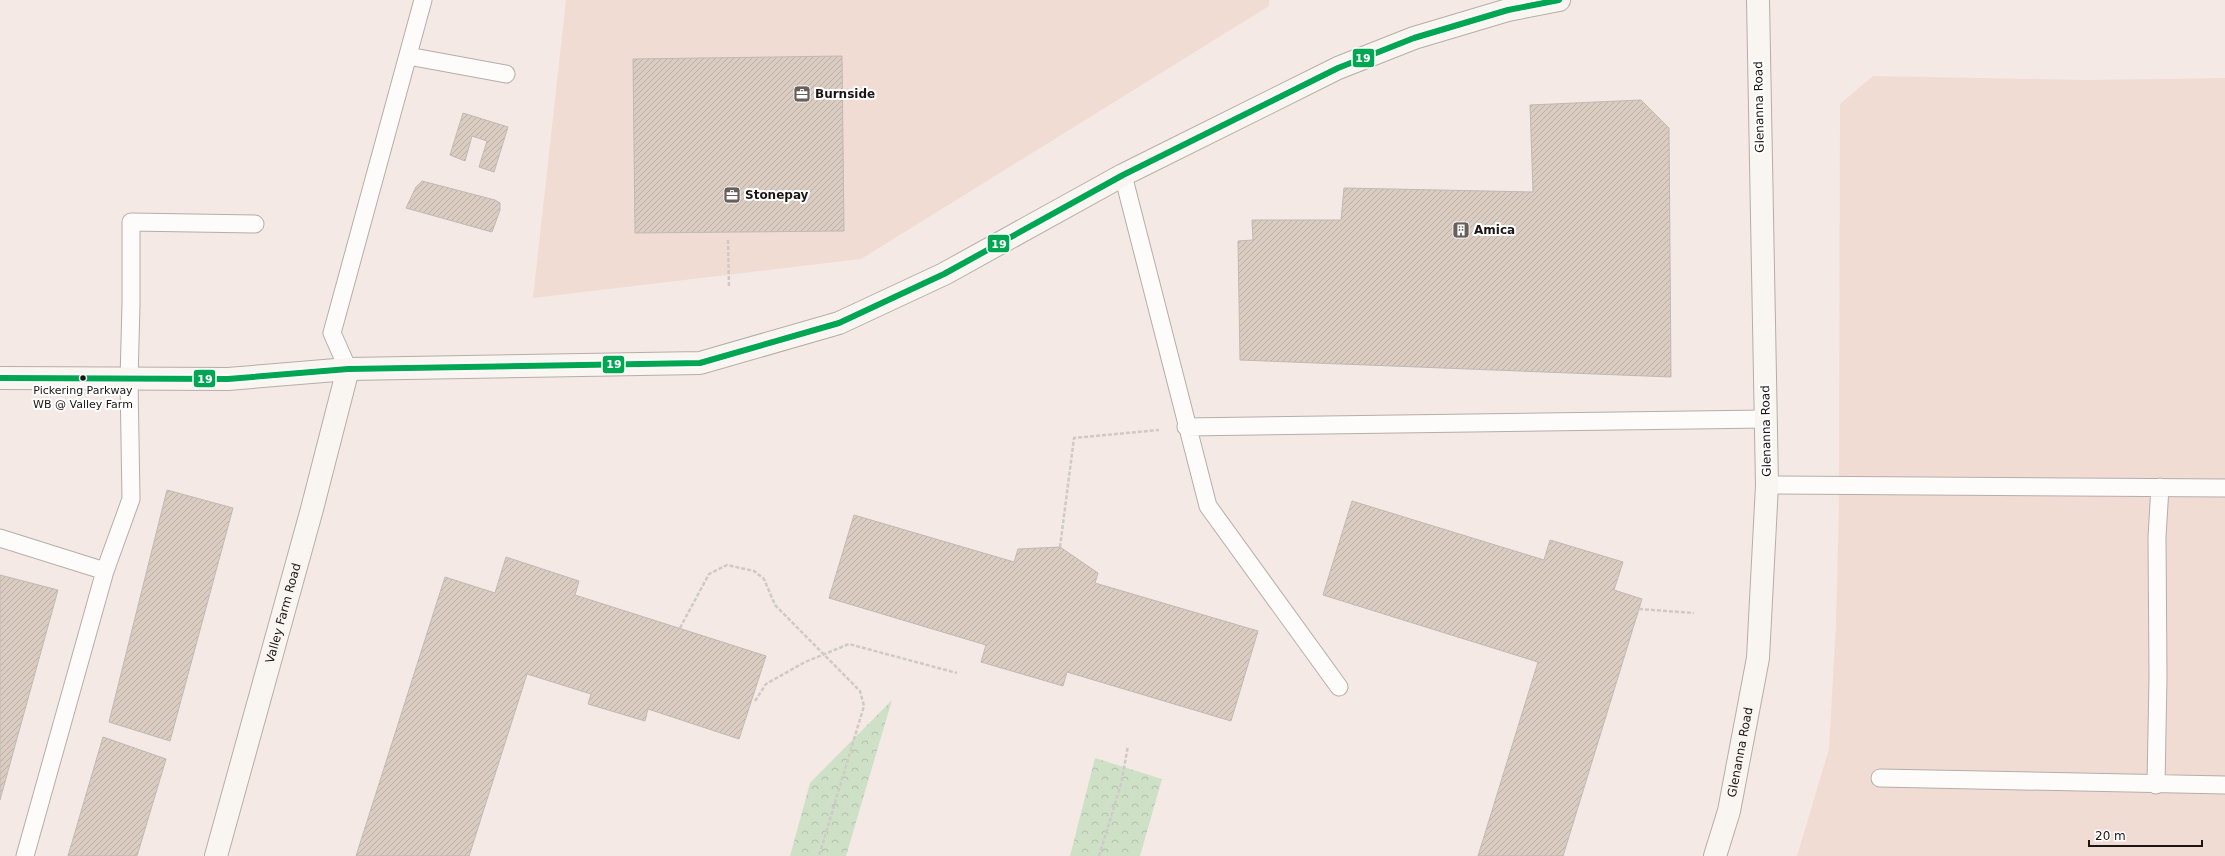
<svg xmlns="http://www.w3.org/2000/svg" width="2225" height="856" viewBox="0 0 2225 856" font-family="'DejaVu Sans',sans-serif">
<style>
.built{fill:#f1dcd3}
.forest{fill:url(#forest-crowns)}
.building{fill:url(#building-hatch);stroke:#c0b9b4}
.lines{fill:none;stroke-linecap:round;stroke-linejoin:round}
.lane-casing{stroke:#b6ada9;stroke-width:19}
.secondary-casing{stroke:#b6ada9;stroke-width:24}
.path{stroke:#cfcac8;stroke-width:2.5;stroke-dasharray:4 2;stroke-linecap:butt}
.lane{stroke:#fdfcfb;stroke-width:17}
.secondary{stroke:#f9f6f2;stroke-width:22}
.bus-1-casing{stroke:#fff;stroke-width:9}
.bus-1{stroke:#00a651;stroke-width:6}
.bus-dot{fill:#1d1513;stroke:#fff;stroke-width:1.5}
.labels{text-anchor:middle;stroke-width:4;stroke-linejoin:round;paint-order:stroke}
.bus-label{font-size:11px;fill:#1d1513;stroke:#fff}
.poi-label{font-size:12px;font-weight:bold;fill:#1d1513;stroke:#fff;text-anchor:start}
.street-label{font-size:12px;fill:#1d1513;stroke:#fff}
.line-badge{stroke:#fff;stroke-width:1.5}
.badge-label{font-size:11px;text-anchor:middle;font-weight:bold;fill:#fff}
</style>
<defs>
<pattern id="forest-crowns" width="20" height="18" patternUnits="userSpaceOnUse"><rect width="20" height="18" fill="#cee1c7"/><path d="M2 6a3 3 0 1 1 6 0M12 15a3 3 0 1 1 6 0" fill="none" stroke="#b0c0aa"/></pattern>
<pattern id="building-hatch" width="6" height="6" patternUnits="userSpaceOnUse"><rect width="6" height="6" fill="#daccc1"/><path d="M-1 1l2-2M0 6l6-6M5 7l2-2" fill="none" stroke="#bbaea5"/></pattern>
</defs>
<rect width="100%" height="100%" fill="#f4e9e4"/>
<path class="built" d="M566,0h703v6l-408,253 -328,39z
M1873,76l215,4 137,-2v778h-428l32,-107 7,-126 3,-116 1,-403z"/>
<path class="forest" d="M892,700l-46,156h-56l20,-73z
M1095,758l67,21 -22,77h-70z"/>
<path class="building" d="M842,56l2,175 -209,2 -2,-174z
M1641,100l28,28 2,249 -431,-17 -2,-119 15,-1 -1,-20h89l3,-32 189,4 -3,-87z
M463,113l45,14 -14,45 -15,-5 8,-26 -15,-5 -7,25 -15,-6z
M422,181l73,19 5,3v7l-8,22 -86,-24 10,-21z
M167,490l66,18 -63,233 -61,-19z
M1352,501l192,59 6,-20 73,22 -9,28 28,9 -79,257h-85l60,-194 -215,-67z
M854,515l160,47 4,-13 42,-2 38,26 -3,10 163,48 -27,90 -164,-49 -4,14 -82,-24 5,-17 -157,-47z
M506,557l73,24 -4,14 191,61 -27,83 -91,-30 -3,12 -57,-17 3,-10 -64,-20 -58,182h-113l89,-279 50,16z
M0,575l58,15 -58,210z
M103,737l63,22 -29,97h-69z"/>
<g class="lines">
<g class="lane-casing">
<path id="lane" d="M408,56l98,18
M1123,175l85,331 131,181
M348,369l-16,-36 91,-333
M1186,427l580,-8
M1767,485l458,3
M0,538l105,33
M1880,778l345,7
M2156,785l2,-107 -1,-141 3,-50
M25,856l80,-285 26,-72 -2,-119 2,-76v-82l124,2"/>
</g>
<g class="secondary-casing">
<g id="secondary">
<path d="M0,378l228,1 120,-10 352,-6 139,-40 105,-49 179,-99 215,-107 76,-30 94,-28 51,-10"/>
<path id="s1" d="M216,856l96,-347 36,-140"/>
<path id="s2" d="M1715,856l14,-45 29,-153 9,-173 -9,-485"/>
</g>
</g>
<path class="path" d="M728,240l1,47
M1060,547l14,-109 85,-8
M1639,609l55,4
M680,628l29,-54 18,-9 27,6 10,8 11,26 85,86 4,15 -45,150
M755,701l11,-17 39,-22 44,-18 108,29
M1099,856l22,-72 7,-38"/>
<use href="#lane" class="lane"/>
<use href="#secondary" class="secondary"/>
<g class="bus-1-casing">
<path id="bus-1" d="M0,378l228,1 120,-10 352,-6 139,-40 105,-49 179,-99 215,-107 76,-30 94,-28 51,-10"/>
</g>
<use href="#bus-1" class="bus-1"/>
</g>
<defs>
<g id="office-square" transform="scale(0.9)"><rect x="-9" y="-9" width="18" height="18" rx="4" fill="#685f5c" stroke="#fff"/><path d="M-6-3h4V-5.5h4V-3h4V5H-6ZM-1-4.5V-3h2v-1.5ZM-6 0V1H6V0Z" fill="#fff"/></g>
<g id="building-square" transform="scale(0.9)"><rect x="-9" y="-9" width="18" height="18" rx="4" fill="#685f5c" stroke="#fff"/><path d="M-4-6H4V6H1V3H-1V6H-4ZM-2.5-4.3h1.7v1.8h-1.7ZM.8-4.3h1.7v1.8H.8ZM-2.5-1h1.7V.8h-1.7ZM.8-1h1.7V.8H.8Z" fill="#fff"/></g>
</defs>
<g fill-rule="evenodd">
<use href="#office-square" x="802" y="94"/>
<use href="#office-square" x="732" y="195"/>
<use href="#building-square" x="1461" y="230"/>
</g>
<circle class="bus-dot" cx="83" cy="378" r="3.5"/>
<g class="labels">
<g class="bus-label">
<text x="83" y="394">Pickering Parkway<tspan x="83" dy="14">WB @ Valley Farm</tspan></text>
</g>
<g class="poi-label">
<text x="815" y="98">Burnside</text>
<text x="745" y="199">Stonepay</text>
<text x="1474" y="234">Amica</text>
</g>
<g class="street-label">
<text transform="translate(1759 107) rotate(-91)" y="4">Glenanna Road</text>
<text transform="translate(1766 431) rotate(-91)" y="4">Glenanna Road</text>
<text dy="4" stroke="none"><textPath href="#s1" startOffset="252">Valley Farm Road</textPath></text>
<text dy="4" stroke="none"><textPath href="#s2" startOffset="107">Glenanna Road</textPath></text>
</g>
</g>
<g class="line-badge">
<rect x="1352" y="48" width="23" height="20" rx="4" fill="#00a651"/>
<rect x="987" y="234" width="23" height="19" rx="4" fill="#00a651"/>
<rect x="602" y="355" width="23" height="19" rx="4" fill="#00a651"/>
<rect x="193" y="369" width="23" height="19" rx="4" fill="#00a651"/>
</g>
<g class="badge-label">
<text x="1363" y="62">19</text>
<text x="999" y="248">19</text>
<text x="614" y="368">19</text>
<text x="205" y="383">19</text>
</g>
<path d="M2089 840v6h113v-6" fill="none" stroke="#1d1513" stroke-width="2"/>
<text x="2095" y="840" font-size="12" fill="#1d1513" stroke="#ffffff" stroke-width="3" paint-order="stroke">20 m</text>
</svg>
